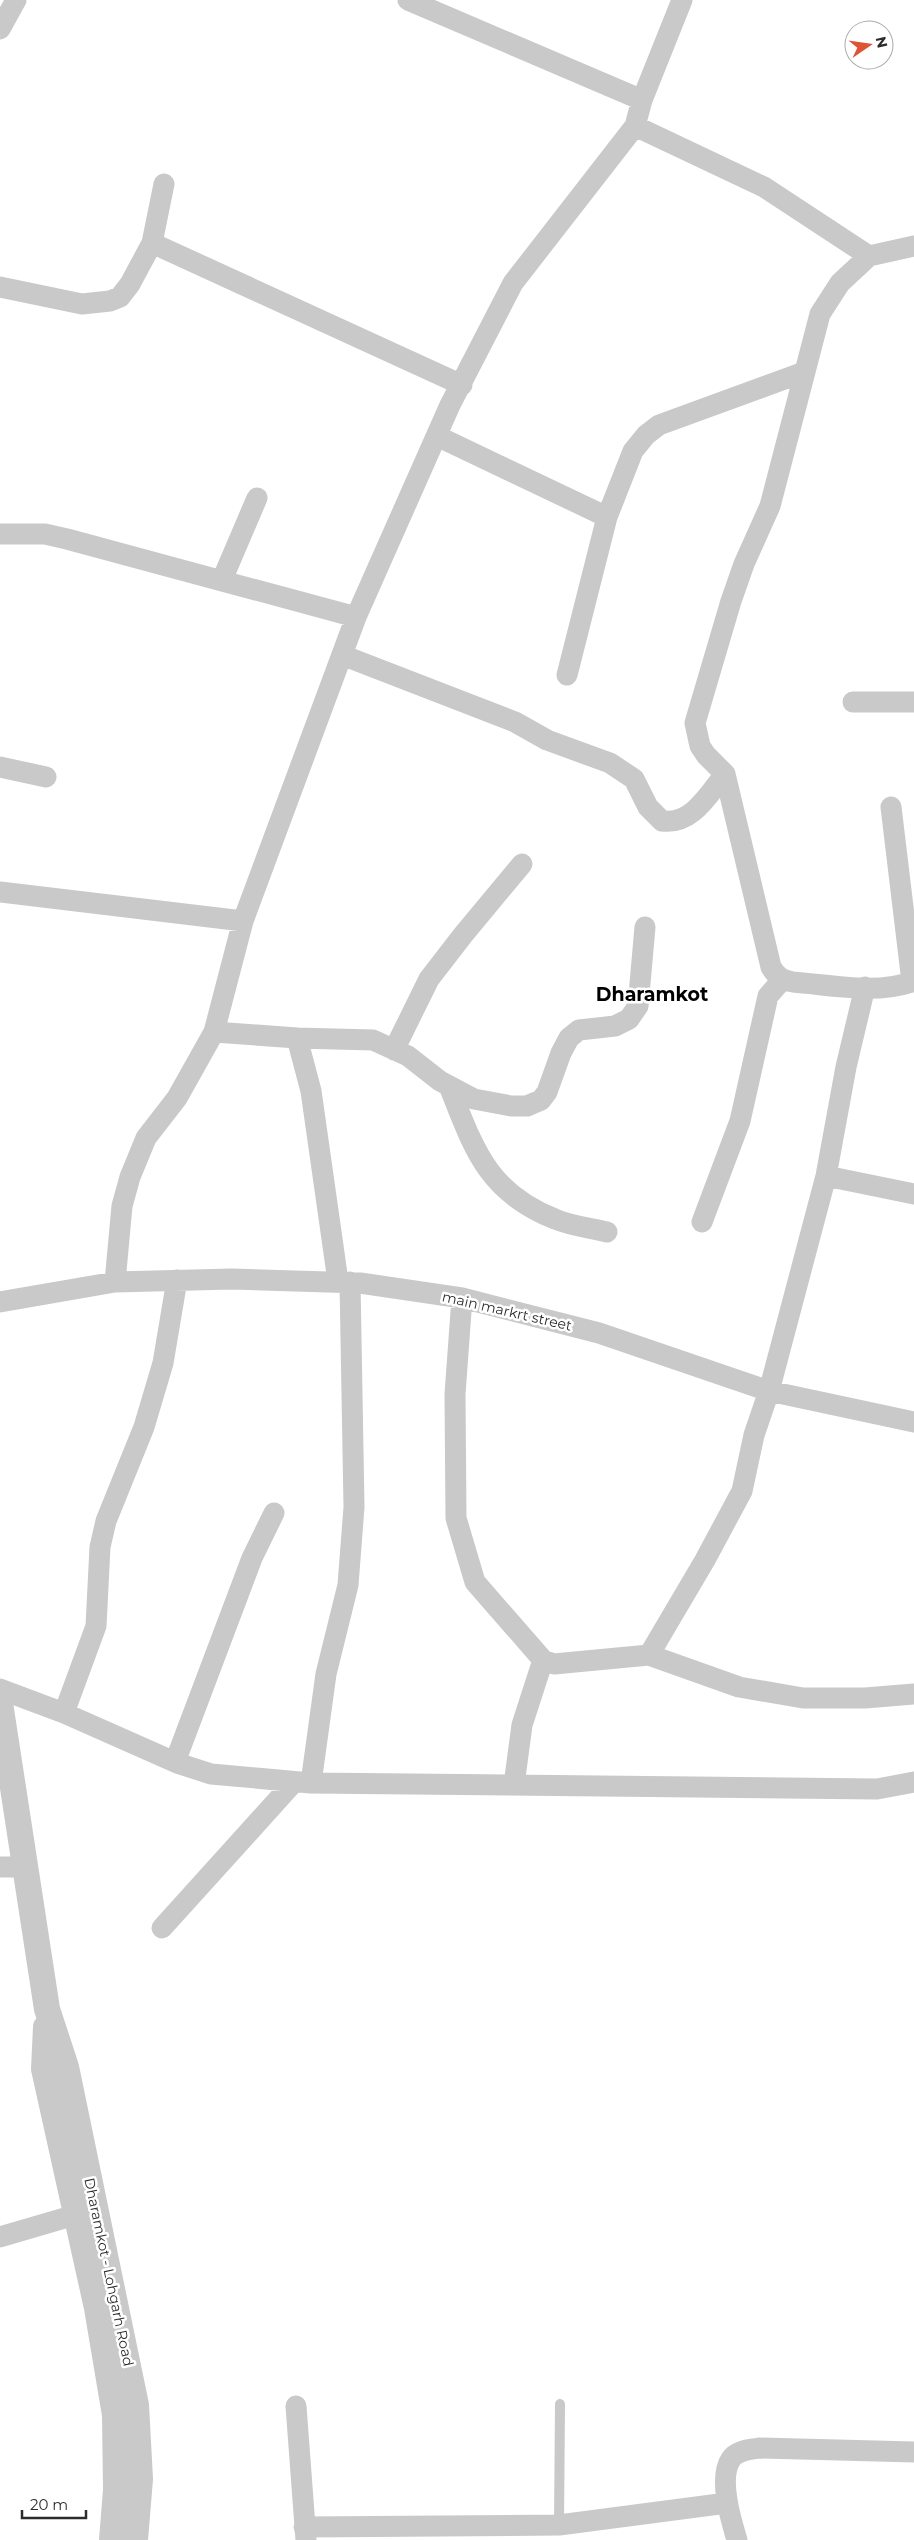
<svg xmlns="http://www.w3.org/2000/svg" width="914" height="2540" viewBox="0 0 914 2540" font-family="Montserrat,sans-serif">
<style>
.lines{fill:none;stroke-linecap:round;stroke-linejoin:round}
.service{stroke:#c9c9c9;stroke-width:10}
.minor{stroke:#c9c9c9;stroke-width:21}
.tertiary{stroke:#c9c9c9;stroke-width:26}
.labels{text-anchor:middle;stroke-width:5;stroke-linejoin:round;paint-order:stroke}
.street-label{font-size:14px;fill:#2c2c2c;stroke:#fff}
.district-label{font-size:19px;font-weight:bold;fill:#000;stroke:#fff}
</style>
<rect width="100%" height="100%" fill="#fff"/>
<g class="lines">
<path class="service" d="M559,2525l1,-121"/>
<path class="minor" d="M408,0l234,100 -7,26
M0,29l16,-29
M642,100l40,-100
M152,243l310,142
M869,256l-29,27 -20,31 -50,192 -26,58 -13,37 -36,122 5,23 6,9 19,19 46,193c6,10 11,13 22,15 38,3 85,13 121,-1
M0,287l82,17 28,-3 10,-4 10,-13 22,-41 12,-59
M437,436l170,81
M0,534h45l22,5 289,78
M222,580l35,-82
M342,655l173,67 32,18 63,23 24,16 14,28 14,14c30,4 46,-26 63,-47
M567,675l40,-158 26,-66 13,-16 13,-10 145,-53
M853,702h61
M0,767l46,10
M891,807l21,175
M0,892l243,29
M214,1032l83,6 14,53 27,190
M297,1038l76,2 35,16 32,25 34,18 37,7h16l14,-6 6,-8 14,-39 8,-15 10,-8 36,-4 14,-7 9,-13 7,-79
M394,1050l35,-71 34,-44 59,-71
M449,1086c25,63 38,106 106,133 16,7 36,9 52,13
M826,1176l88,18
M702,1222l38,-101 28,-125 14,-16
M115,1282l7,-76 8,-29 16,-39 31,-40 37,-66 29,-111 113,-304 94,-212 63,-122 122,-157 129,61 105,69 45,-10
M462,1298l-7,96 1,124 19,64 68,78
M0,1302l115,-20 117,-3 128,4 102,15 137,35 170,58 145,31
M649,1655l56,-95 37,-69 12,-56 15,-44 57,-215 20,-109 19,-80
M0,1689l64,24 113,50 34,11 100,9 566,6 37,-7
M64,1713l32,-87 4,-79 6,-26 38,-94 19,-64 14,-83
M175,1762l77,-204 22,-45
M311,1783l15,-109 22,-89 6,-78 -4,-225
M514,1785l8,-60 21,-65 11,4 95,-9 90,32 64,11h62l49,-4
M0,1867h25
M162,1928l132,-146
M0,2237l75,-22
M296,2406l10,134
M304,2527l255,-2 168,-22
M737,2540c-6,-20 -19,-62 -6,-81 6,-9 18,-9 28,-11l155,4"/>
<path class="tertiary" d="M0,1703l47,306 19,58 70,338 4,74 -5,61
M46,2027l-2,42 53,239 18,107 1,75 -4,50"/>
</g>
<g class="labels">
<g class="street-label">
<text transform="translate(507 1311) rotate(13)" y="5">main markrt street</text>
<text transform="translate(109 2272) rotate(78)" y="5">Dharamkot - Lohgarh Road</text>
</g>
<g class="district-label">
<text x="652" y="1001">Dharamkot</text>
</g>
</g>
<g transform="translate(869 45) rotate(77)"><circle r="24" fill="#ffffff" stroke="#ababab"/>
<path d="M0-4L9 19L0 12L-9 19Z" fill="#dc5636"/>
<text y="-8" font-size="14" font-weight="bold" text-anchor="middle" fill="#2c2c2c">N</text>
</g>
<path d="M22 2510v8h64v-8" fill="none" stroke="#2c2c2c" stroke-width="2.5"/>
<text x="30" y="2510" font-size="15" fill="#2c2c2c" stroke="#ffffff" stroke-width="4" paint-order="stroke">20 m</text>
</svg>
